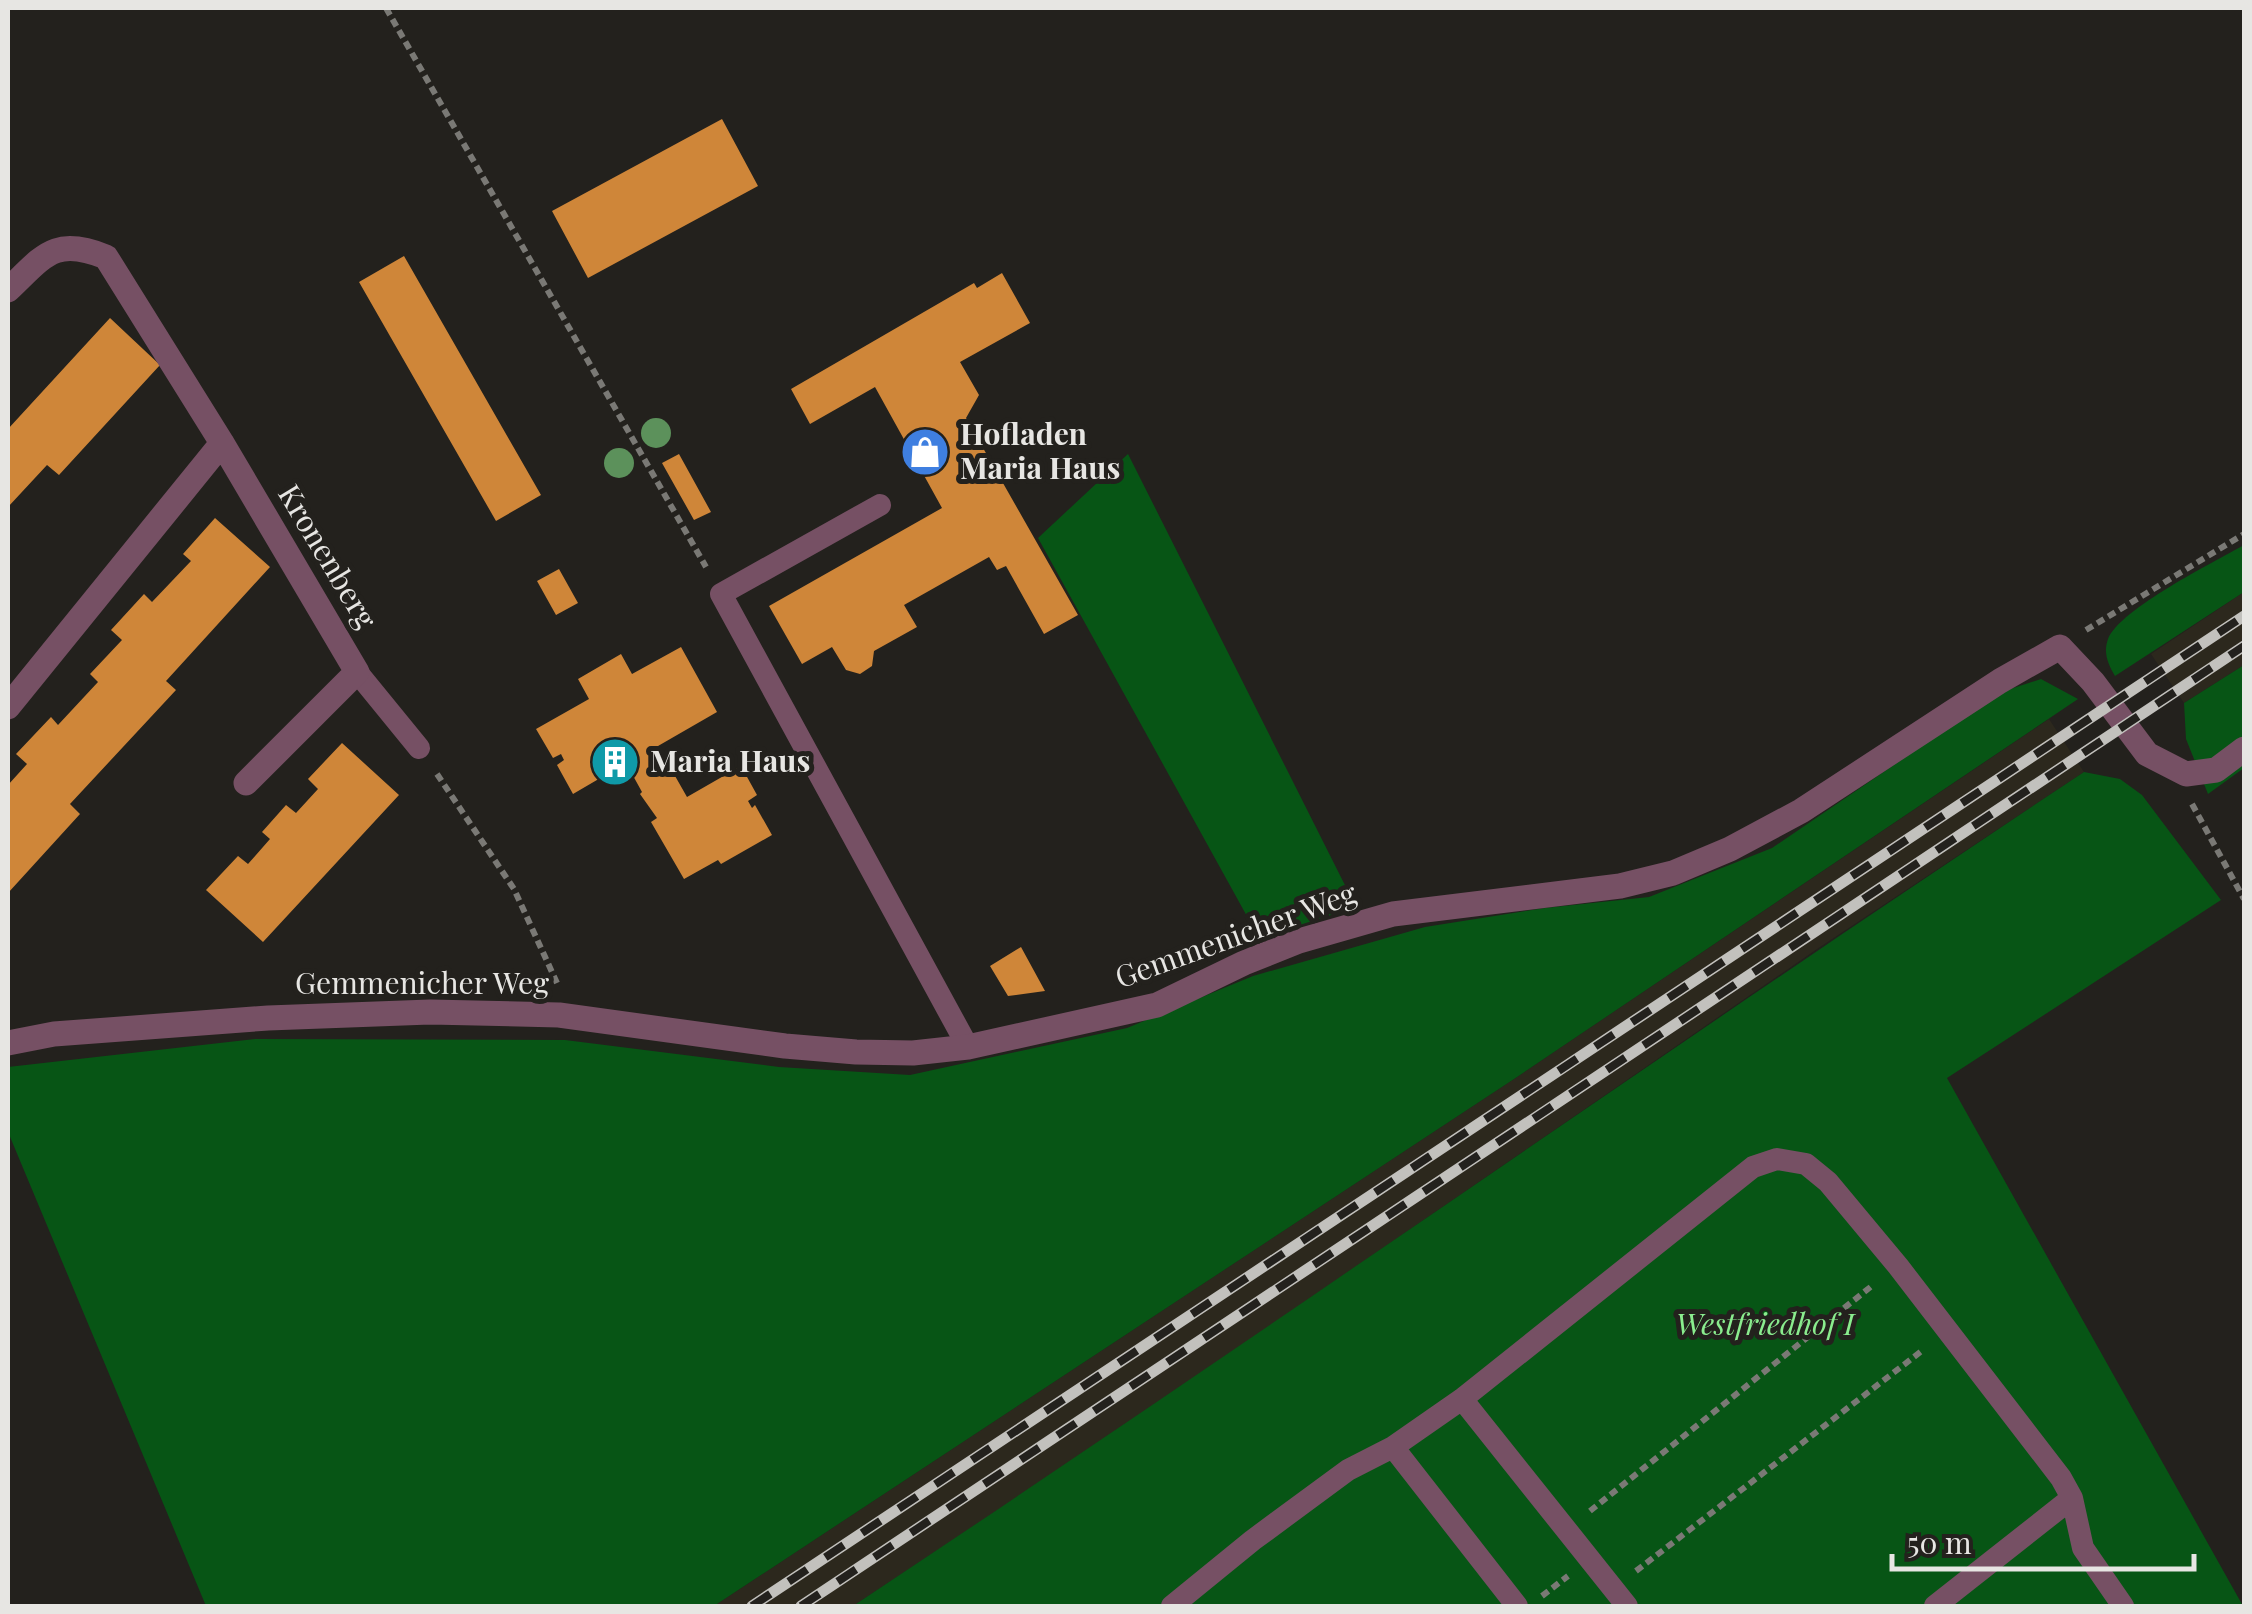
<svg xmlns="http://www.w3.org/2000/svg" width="2252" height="1614" viewBox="0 0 2252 1614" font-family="'Playfair Display',serif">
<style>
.built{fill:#2c281d}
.green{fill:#075515}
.building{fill:#cf8639}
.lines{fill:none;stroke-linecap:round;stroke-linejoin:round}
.path{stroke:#7a7975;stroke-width:6;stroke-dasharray:8 5;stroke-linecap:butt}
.lane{stroke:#765064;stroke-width:22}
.street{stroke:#765064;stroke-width:25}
.rail-casing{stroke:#c2c1bd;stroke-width:11}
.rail{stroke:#23211d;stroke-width:8;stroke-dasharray:22;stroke-linecap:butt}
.tree{fill:#5c915b}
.labels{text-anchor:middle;stroke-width:10;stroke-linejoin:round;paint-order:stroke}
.poi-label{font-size:30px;font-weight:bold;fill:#e7e6e3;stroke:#23211d;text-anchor:start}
.street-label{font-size:30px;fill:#e7e6e3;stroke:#23211d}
.park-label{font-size:30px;font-style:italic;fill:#8aec8e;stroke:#23211d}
</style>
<rect width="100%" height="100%" fill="#23211d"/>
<path class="built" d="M2244,592v73l-60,38 -33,-49z
M2049,719l35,53 -267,177 -711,490 -253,167h-139l797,-525z"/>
<path class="green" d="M1128,454l228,453 -97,31 -221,-400z
M2244,545v47l-129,84c-7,-12 -12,-23 -7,-37 12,-30 106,-77 136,-94z
M2244,665v103l-36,26 -22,-55 -2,-36z
M2041,679l37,20 -567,382 -797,525h-508l-198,-474v-65l247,-28 310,1 214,27 131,8 217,-47 126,-52 172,-49 120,-19 104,-11 123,-49 229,-156z
M2084,772l36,7 22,16 79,105 -274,178 296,528h-1390c413,-274 818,-560 1231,-834z"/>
<path class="building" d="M722,119l36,67 -170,92 -36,-67z
M404,256l137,239 -45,26 -137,-239z
M1002,273l28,50 -70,39 19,33 -13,23 112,197 -34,19 -38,-68 -9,4 -8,-13 -85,48 13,22 -43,24 -2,15 -12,8 -14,-4 -14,-23 -30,17 -33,-58 173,-98 -67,-121 -65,37 -19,-35 183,-106 3,5z
M110,318l50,47 -101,110 -12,-10 -39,42v-78z
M679,454l32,58 -17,8 -32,-57z
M215,518l55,49 -104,114 10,9 -106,114 10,10 -72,79v-108l19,-21 -11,-10 35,-37 7,8 40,-43 -8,-8 32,-34 -11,-10 33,-36 8,8 39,-41 -8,-7z
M559,569l19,34 -22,12 -19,-34z
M681,647l36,65 -59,34 29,51 54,-31 16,29 -9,6 4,7 3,-3 17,30 -51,29 -3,-4 -34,19 -33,-57 6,-4 -17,-24 2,-2 -16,-29 -53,31 -16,-29 7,-5 -3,-6 -8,4 -17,-29 53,-30 -11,-20 43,-25 11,20z
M342,743l57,52 -136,147 -57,-52 32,-34 10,8 22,-25 -8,-7 24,-27 10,8 22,-24 -10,-10z
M1021,947l24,44 -37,5 -18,-30z"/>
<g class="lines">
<path class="path" d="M386,8l320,559
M2086,630l158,-96
M437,774l77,115 43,94
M2192,804l52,95
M1590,1511l283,-226
M1636,1571l287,-221
M1542,1596l26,-20"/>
<path class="lane" d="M880,505l-159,89 247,453
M357,672l62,76
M1462,1399l165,207
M1393,1447l124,159
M1172,1606l81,-66 95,-70 45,-23 69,-48 291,-232 24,-8 29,5 22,18 70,84 163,212 11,20 11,50 40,58
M1935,1606l137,-108"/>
<path class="street" d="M8,290c36,-34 46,-54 98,-33l116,186 135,229 -111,111
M8,707l214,-264
M8,1043l46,-9 214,-16 162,-6 129,3 226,31 71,6 57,1 55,-6 189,-42 87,-42 55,-22 94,-27 227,-28 53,-13 57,-24 71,-38 199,-130 60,-34 33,35 54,72 39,20 30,-4 28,-21"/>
<g class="rail-casing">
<path id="rail" d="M752,1606l1492,-990
M801,1606l1443,-960"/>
</g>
<use href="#rail" class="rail"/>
</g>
<g class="tree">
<circle cx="656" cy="433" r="15"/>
<circle cx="619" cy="463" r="15"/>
</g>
<defs>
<g id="shop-disc" transform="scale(2.5)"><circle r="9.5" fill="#3f7fe0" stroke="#23211d"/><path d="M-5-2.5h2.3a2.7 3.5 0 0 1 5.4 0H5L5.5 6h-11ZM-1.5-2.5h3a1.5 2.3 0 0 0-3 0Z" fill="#fff"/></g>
<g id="building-disc" transform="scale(2.5)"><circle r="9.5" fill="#0f9aa8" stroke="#23211d"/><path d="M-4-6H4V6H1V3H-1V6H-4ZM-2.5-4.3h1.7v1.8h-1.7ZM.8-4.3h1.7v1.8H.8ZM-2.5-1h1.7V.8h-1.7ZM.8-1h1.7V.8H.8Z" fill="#fff"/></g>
</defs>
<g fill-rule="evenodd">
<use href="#shop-disc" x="925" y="452"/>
<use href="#building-disc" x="615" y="762"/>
</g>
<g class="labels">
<g class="poi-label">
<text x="960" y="445">Hofladen<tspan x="960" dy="34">Maria Haus</tspan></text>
<text x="650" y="772">Maria Haus</text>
</g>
<g class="street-label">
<text transform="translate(327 557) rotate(59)" y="10">Kronenberg</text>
<text transform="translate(1236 936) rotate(-20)" y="10">Gemmenicher Weg</text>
<text x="422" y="994">Gemmenicher Weg</text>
</g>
<g class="park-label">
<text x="1765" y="1335">Westfriedhof I</text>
</g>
</g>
<rect width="2252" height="1614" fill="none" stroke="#e7e6e3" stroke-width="20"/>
<path d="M1892 1554v15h302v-15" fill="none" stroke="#e7e6e3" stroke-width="5"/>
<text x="1907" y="1554" font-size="30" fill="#e7e6e3" stroke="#23211d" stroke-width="8" paint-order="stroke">50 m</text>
</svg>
